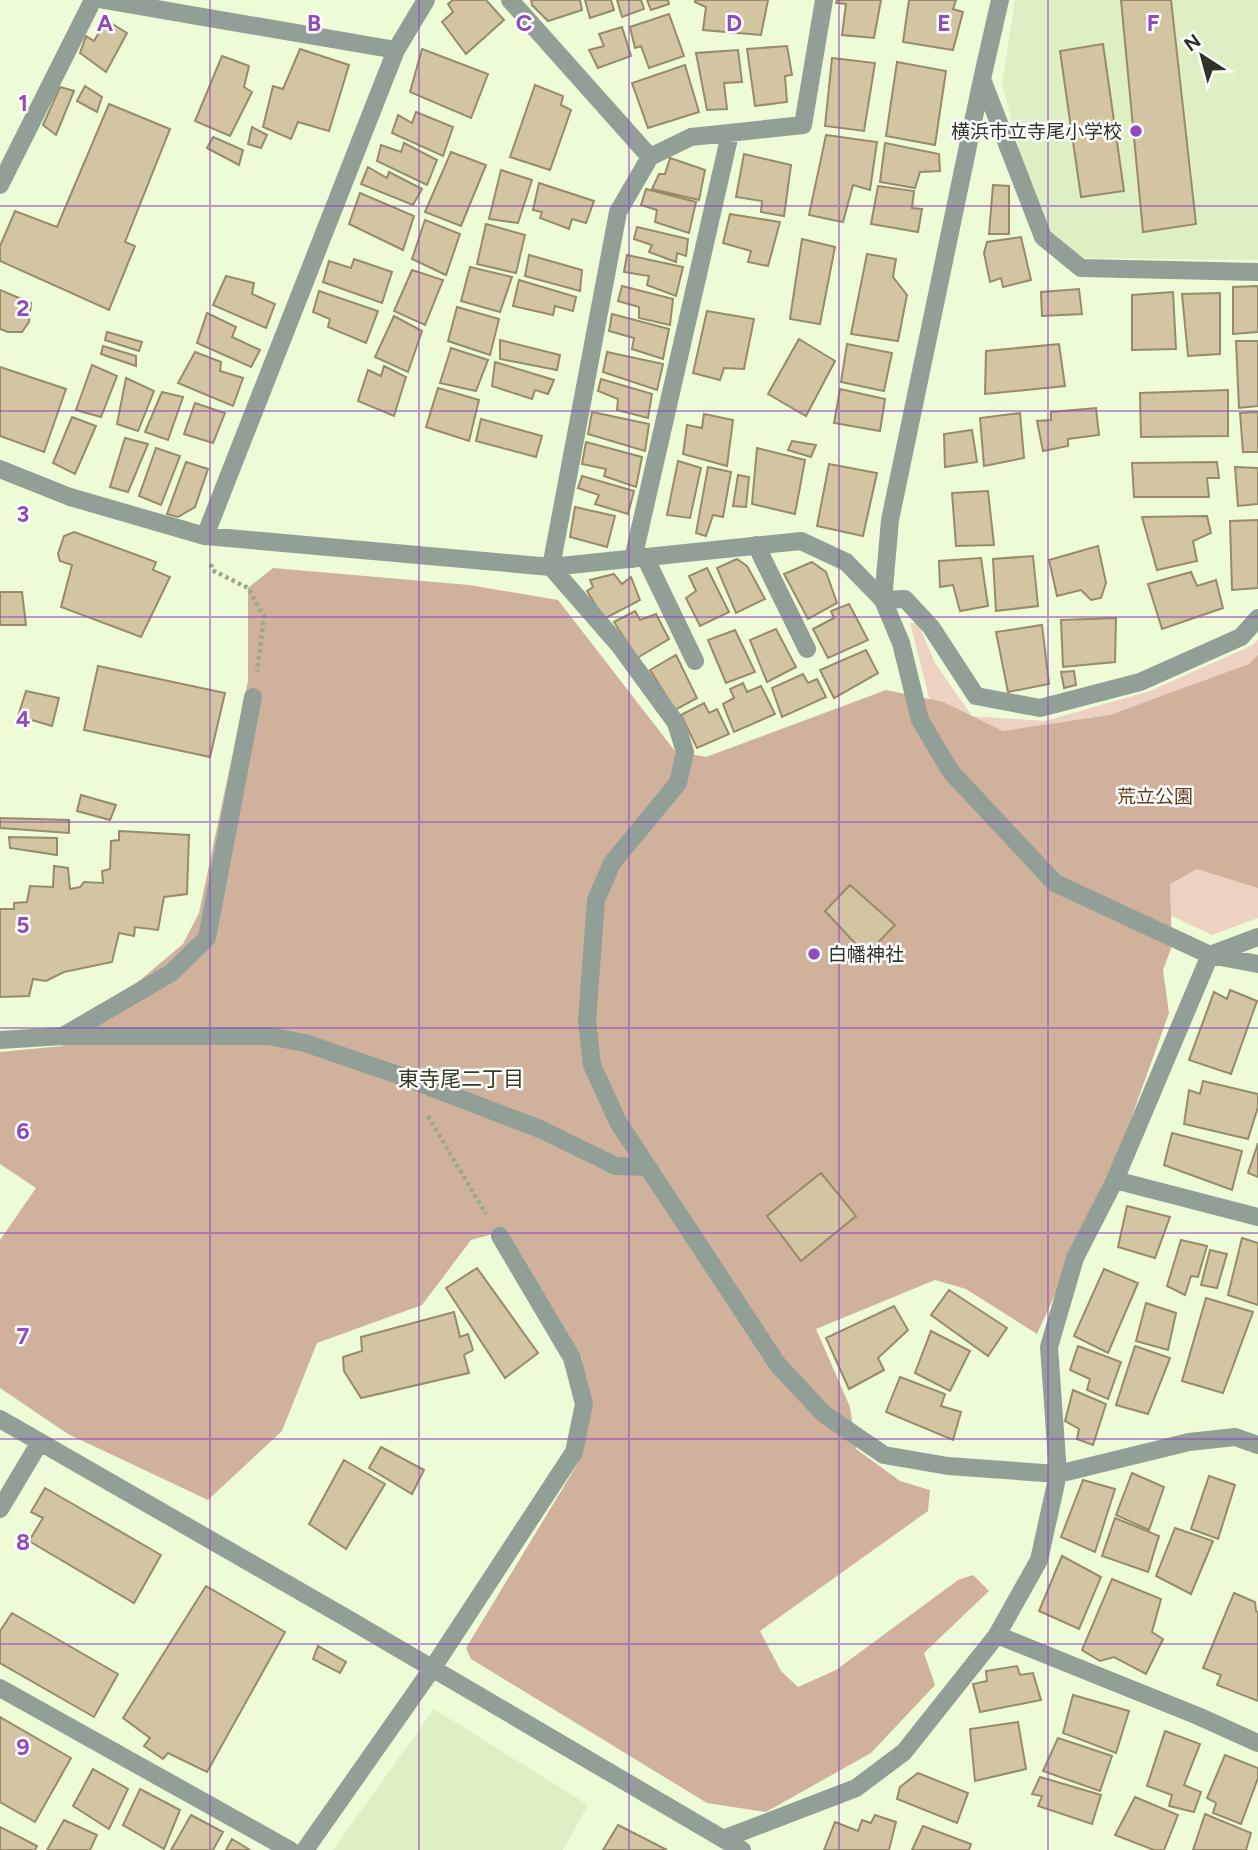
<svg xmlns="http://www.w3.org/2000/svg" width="1258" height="1850" viewBox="0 0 1258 1850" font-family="Figtree,'Noto Sans JP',sans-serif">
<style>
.built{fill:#deefc4}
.green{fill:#edd2c1}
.forest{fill:#d0b19c}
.building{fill:#d3c5a2;stroke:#978b69;stroke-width:2}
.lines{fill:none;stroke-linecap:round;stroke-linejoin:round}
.path{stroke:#9ca78c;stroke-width:4.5;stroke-dasharray:3.5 3.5;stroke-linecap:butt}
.minor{stroke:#919f97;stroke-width:18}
.grid{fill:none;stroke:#924bbe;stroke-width:2;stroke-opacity:0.55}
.poi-dot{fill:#924bbe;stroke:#fff;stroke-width:2.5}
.labels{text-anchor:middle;stroke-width:5;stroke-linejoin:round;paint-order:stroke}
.poi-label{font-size:19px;fill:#2e3426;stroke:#fff;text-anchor:end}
.park-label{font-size:19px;fill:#653a19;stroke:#fff}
.neighbourhood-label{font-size:21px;fill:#343f21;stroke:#fff}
.grid-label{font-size:23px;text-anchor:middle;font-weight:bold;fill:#924bbe;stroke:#fff;stroke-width:5;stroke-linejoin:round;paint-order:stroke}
</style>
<rect width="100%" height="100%" fill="#edfbd7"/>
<path class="built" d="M1015,0h243v260l-175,-2 -35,-29 -21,-51 -25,-94z
M434,1709l154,96 -25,45h-230z"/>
<path class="green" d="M910,623h8l17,40 37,53 73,5 105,-30 103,-46 5,-6v279l-46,17 -137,-65 -141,-153z"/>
<path class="forest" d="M273,568l196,17 89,15 117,151 31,6 180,-67 57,12 60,29 107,-16 139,-51 9,-9v233l-61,-19 -27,15 2,62 -9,24 6,43 -55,153 -77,168 -71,-45 -31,-9 -119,49 34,78 6,42 44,32 30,9 -2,21 -168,120 21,40 17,16 38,-17 122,-90 15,-5 16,16 -65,62 11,32 -64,68 -105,59 -59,-9 -236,-144 -5,-11 112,-185 10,-46 -6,-59 -75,-128 -36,10 -49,65 -105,38 -35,88 -74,69 -140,-66 -68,-46v-148l36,-52 -36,-24v-112l62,-6 121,-102 16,-31 49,-232v-93z"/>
<path class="building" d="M453,0h33l18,20 -38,34 -24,-32 11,-10 -5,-8z
M531,0h49l2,10 -34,11 -16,-16z
M585,0h26l3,10 -24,8z
M617,0h24l3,9 -22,8z
M647,0h21l1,4 -18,6z
M695,0h73l-7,35 -58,-5 3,-23 -11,-5z
M837,0h44l-7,38 -32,-3 4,-31 -10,-1z
M909,0h47l-3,9 10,3 -10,38 -50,-8z
M1121,0h50l25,224 -53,8z
M669,14l15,42 -35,12 -8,-22 -6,2 -5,-21z
M106,20l21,13 -21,39 -26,-19 6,-17 8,5z
M622,27l9,29 -33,12 -9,-18 15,-4 -5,-12z
M1103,44l21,147 -43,6 -21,-146z
M787,46l5,29 -7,1 2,26 -32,4 -8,-57z
M300,49l49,16 -20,66 -31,-9 -7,17 -28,-12 10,-41 10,3z
M422,49l66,25 -17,44 -61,-26z
M738,50l4,32 -18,1 3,26 -20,1 -11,-57z
M222,56l27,10 -5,21 8,5 -22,44 -35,-15z
M832,58l43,5 -11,68 -39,-5z
M897,62l49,9 -11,74 -49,-9z
M685,65l14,47 -51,16 -16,-45z
M535,85l28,11 -2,9 10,5 -21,60 -40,-13z
M85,86l17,11 -5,15 -20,-11z
M60,87l14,4 -18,44 -13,-10z
M109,104l61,25 -45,113 10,4 -26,64 -109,-49v-15l15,-35 42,16z
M416,112l37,15 -10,29 -51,-23 6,-18 14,8z
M252,127l15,8 -6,13 -13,-4z
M826,135l51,7 -7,48 -17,-5 -10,37 -34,-7z
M213,137l30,13 -4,15 -32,-17z
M404,143l33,17 -10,25 -50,-24 4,-16 20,7z
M885,143l54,11 1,17 -20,1 -5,16 -35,-6z
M451,152l35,13 -25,61 -36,-14z
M744,154l47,11 -7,51 -23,-4 1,-11 -26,-4z
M670,158l35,12 -6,30 -47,-11 7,-15h6z
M368,167l19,11 2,-6 33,17 -9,16 -52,-21z
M501,170l31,10 -14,43 -29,-4z
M539,183l55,18 -8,22 -14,-4 -3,10 -29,-11 2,-6 -9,-2z
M993,185l16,1v48h-20z
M878,186l36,5 -2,17 10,1 -4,23 -47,-8z
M646,189l50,13 -7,31 -34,-11 2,-12 -16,-5z
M360,193l54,23 -11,34 -54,-26z
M730,214l50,8 -12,44 -20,-4 3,-11 -28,-8z
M425,220l35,14 -14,41 -34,-16z
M486,224l39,11 -9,38 -39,-9z
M637,227l51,12 -2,17 -9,-3 -1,9 -27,-10 3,-7 -18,-6z
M1021,237l10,43 -28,7 -2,-9 -11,4 -6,-29 3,-11z
M802,239l33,8 -15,77 -30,-5z
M867,254l29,5 -3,18 14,18 -9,46 -47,-7z
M529,255l53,15 -2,21 -55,-15z
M627,255l56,12 -7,29 -29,-11 2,-9 -25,-4z
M354,259l38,13 -10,31 -59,-21 6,-21 22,7z
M470,267l42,10 -12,35 -39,-11z
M412,270l31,10 -18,45 -31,-14z
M226,276l28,7 -2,11 23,10 -9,24 -53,-23z
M519,280l57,17 -3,14 -18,-5 -2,9 -40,-9z
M622,286l51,13 -3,26 -31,-7v-11l-21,-6z
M1258,286v46l-25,2v-47z
M1079,289l3,25 -40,2 -1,-24z
M0,290l31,13 -2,19 -7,10h-14l-8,-3z
M319,291l59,20 -12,32 -38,-16 2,-8 -17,-7z
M1173,292l3,57 -44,1v-55z
M1220,293v61l-32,2 -6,-62z
M457,307l42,12 -9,36 -42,-14z
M707,311l47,8 -10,50 -20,-1 -4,12 -27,-7z
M207,313l29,14 -4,10 28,13 -9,17 -54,-24z
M612,314l57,15 -6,30 -31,-10 2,-11 -25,-7z
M394,316l28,15 -14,41 -33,-15z
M107,332l35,10 -3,9 -34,-11z
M799,339l36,22 -29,55 -38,-22z
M500,340l60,15 -3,15 -57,-11z
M1236,341h22v65l-19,2z
M847,344l45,9 -8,38 -43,-9z
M1059,344l6,42 -80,8 1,-43z
M103,346l33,10v10l-35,-12z
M451,348l37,12 -12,31 -36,-8z
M195,352l26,10 -1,9 23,7 -10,28 -55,-23z
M607,352l56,12 -6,26 -54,-18z
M495,362l59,18 -6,14 -13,-4 -3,9 -40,-13z
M92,365l25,11 -16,41 -25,-7z
M384,366l22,11 -12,39 -36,-15 10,-31 13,6z
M0,367l66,22 -22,63 -44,-16z
M126,378l28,13 -16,40 -21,-7z
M601,379l51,15 -4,24 -31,-8 1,-11 -20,-8z
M438,388l41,12 -10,41 -43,-14z
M840,389l45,10 -5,32 -46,-8z
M1228,390v46l-87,1 -1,-44z
M162,392l21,5 -15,43 -23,-8z
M195,403l30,10 -12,30 -29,-9z
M1096,408l3,27 -31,4v7l-25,5 -6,-30 14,-1v-8z
M592,412l57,12 -4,27 -57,-17z
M1258,412v40h-15l-3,-39z
M1020,413l4,45 -40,8 -4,-48z
M704,414l29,6 -6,46 -44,-12 4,-29 15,3z
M72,417l24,9 -21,48 -22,-11z
M481,419l61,17 -6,21 -60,-16z
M972,430l5,32 -32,5 -1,-33z
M125,438l23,6 -20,48 -18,-5z
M792,441l24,4 -5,12 -23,-7z
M586,442l56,15 -6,30 -32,-11 2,-7 -24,-5z
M156,448l24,8 -19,49 -22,-9z
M757,448l48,12 -10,54 -43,-10z
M678,461l23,7 -11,50 -23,-3z
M186,462l22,7 -13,38 -17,10 -11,-3z
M1217,462l2,16h-12l2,19h-75l-2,-34z
M829,464l48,9 -14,63 -46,-10z
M708,467l23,5 -8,45 -10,-2 -7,21 -10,-3z
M1235,467l23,1v36l-20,2z
M738,475l11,2 -3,30 -13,-1z
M582,476l52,15 -6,23 -33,-10 4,-9 -21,-7z
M988,491l6,54 -38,1 -4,-53z
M575,507l40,9 -8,31 -37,-10z
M1207,516l4,17 -18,8 4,20 -40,9 -15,-53z
M1258,520v68l-26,2 -2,-69z
M74,532l82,30 -3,8 17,7 -29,60 -80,-30 11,-42 -12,-4 -2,-7 6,-18z
M1098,546l8,37 -5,15 -10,2 -10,-10 -24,6 -8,-36z
M1033,556l5,50 -42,5 -3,-52z
M981,558l7,48 -28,5 -7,-26 -13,2 -1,-26z
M737,559l10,7 18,33 -29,14 -19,-45z
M812,562l14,10 11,31 -29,16 -24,-45z
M707,568l22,44 -29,14 -14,-28 10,-7 -7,-15z
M1191,572l6,14 19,-6 7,28 -61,21 -14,-45z
M614,574l8,10 9,-7 9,23 -36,19 -17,-28 6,-4 -3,-7z
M0,592h22l4,33h-26z
M849,604l19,36 -40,18 -15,-29 21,-11 -3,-7z
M635,611l5,9 16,-6 13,25 -32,19 -23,-36z
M1116,618l-1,44 -52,5 -2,-47z
M1042,625l7,59 -41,8 -12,-60z
M776,629l20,38 -29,15 -17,-42z
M735,630l20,42 -29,11 -18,-43z
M866,650l12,23 -44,25 -14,-28z
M676,655l21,43 -22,12 -25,-40z
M98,666l127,27 -15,64 -126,-27z
M1074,671l2,14 -12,3 -3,-16z
M803,674l5,9 9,-4 9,18 -44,20 -10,-29z
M743,683l4,9 14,-6 14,28 -41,18 -11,-28 11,-6 -4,-9z
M26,691l33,7 -7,28 -34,-10z
M704,703l5,10 8,-4 12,25 -32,14 -16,-33z
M81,795l35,10 -6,15 -33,-9z
M0,818l69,2v13l-69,-5z
M119,831l70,4 -2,59 -23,3 -6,33 -23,-3 -1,9 -15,-3 -7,29 -48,10 -18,9 -13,-2 -4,17 -29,1v-88h14v-6l13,-1 3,-16 23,1 1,-21 14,2 2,21 10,-2 4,-5 19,1 -1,-12 8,-2 1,-28 8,-1z
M9,837l48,1v17l-47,-7z
M850,885l45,40 -29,30 -41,-44z
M1230,990l27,11 -26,73 -42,-14 25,-68 13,7z
M1203,1081l55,13v13l-10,32 -64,-15 5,-34 11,4z
M1172,1133l70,18 -10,39 -68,-25z
M1258,1143v34l-10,-4z
M821,1173l35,43 -55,45 -34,-45z
M1127,1206l43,11 -15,41 -37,-11z
M1242,1238l16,5v62l-30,-10z
M1181,1240l26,6 -9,31 -7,-1 -6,19 -18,-9z
M1210,1250l17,4 -10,34 -16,-3z
M477,1268l61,85 -33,25 -59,-90z
M1104,1269l34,14 -30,70 -34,-17z
M949,1290l58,38 -19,28 -57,-41z
M1206,1298l47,14 -30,81 -41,-12z
M1146,1303l30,10 -8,37 -32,-9z
M894,1306l14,24 -30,28 6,12 -35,19 -23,-51z
M454,1312l6,25 8,-3 5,16 -9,5 5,18 -108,25 -17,-27 -1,-14 19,-6 -1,-14z
M931,1331l39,20 -20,40 -35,-18z
M1078,1346l43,16 -13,37 -21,-9 3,-11 -20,-9z
M1135,1346l35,12 -22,56 -32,-9z
M900,1377l45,17 -4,12 20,6 -8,28 -67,-28z
M1073,1390l33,14 -13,41 -16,-6 2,-10 -14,-8z
M381,1447l43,23 -12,24 -43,-26z
M344,1460l41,24 -39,65 -37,-25z
M1132,1473l32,14 -15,43 -33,-15z
M1209,1476l26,9 -17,54 -27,-10z
M1083,1480l32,9 -20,63 -34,-15z
M45,1488l116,67 -27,48 -105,-62 14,-23 -12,-6z
M1115,1518l44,18 -11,36 -46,-16z
M1175,1528l38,13 -22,53 -35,-18z
M1062,1556l39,21 -22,52 -40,-18z
M1112,1579l49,20 -9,33 11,7 -17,35 -32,-17 -14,4 -18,-11z
M206,1586l79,46 -78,140 -39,-19 -5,6 -19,-13 6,-8 -27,-20z
M1234,1593l21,9 1,9 2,1v89l-41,-16 4,-10 -18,-7z
M12,1613l106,61 -24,43 -94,-54v-32z
M318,1646l28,16 -6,11 -27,-14z
M1017,1666l3,9 13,-2 8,27 -61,12 -7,-28 14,-3 -1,-10z
M1073,1695l56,16 -13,42 -53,-20z
M0,1717l71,41 -36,64 -35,-20z
M1018,1722l8,47 -51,12 -5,-52z
M1165,1731l35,13 -16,41 17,7 -7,20 -25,-6 3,-11 -25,-9z
M1058,1738l54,18 -12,35 -57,-20z
M1225,1755l33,13v10l-17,46 -28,-11 3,-10 -9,-5z
M93,1769l35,20 -19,40 -36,-23z
M918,1773l50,20 -11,30 -60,-24 3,-12z
M1040,1777l61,18 -9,29 -54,-18 4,-10 -10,-2z
M140,1789l40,21 -16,39 -41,-24z
M1135,1797l43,18 -14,35h-10l-39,-15z
M1205,1814l46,19 -5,17h-53z
M191,1815l32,17 -10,18h-42z
M875,1815l21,7 -7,28h-65l11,-28 23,9 4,-11 9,3z
M64,1820l33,15 -7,15h-43z
M618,1825l49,25h-64z
M923,1826l48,18 -2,6h-57z
M0,1827l37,19 -2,4h-35z
M232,1839l18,11h-24z"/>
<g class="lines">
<path class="path" d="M211,564l1,6 36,18 16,29 -7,55
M428,1116l58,98"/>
<path class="minor" d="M104,0l292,50
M510,0l140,157
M982,79l61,158 38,31 177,4
M0,185l93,-185
M0,469l70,28 135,39 346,31 250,-26 45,21 37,38 18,43 19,77 31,52 104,111 155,72 48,9
M205,536l191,-486 30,-50
M756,545l51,104
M645,557l50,104
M633,559l97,-425
M551,567l68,78 57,78 9,29 -7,31 -66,80 -16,37 -9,121 5,44 26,57 160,243 46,49 60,41 64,11 110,8 131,-32 46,-5 23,8
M551,567l67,-355 32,-55 41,-20 112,-12 21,-125
M883,600l7,-80 92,-441 18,-79
M883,600l22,-1 26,28 45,69 64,12 100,-26 101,-45 17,-19
M63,1036h205l37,7 99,34 136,52 76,37 30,1
M0,1040l63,-4 108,-63 36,-35 46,-241
M1115,1180l143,37
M0,1419l343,197 399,234
M0,1509l40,-67
M997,1635l201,81 60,27
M0,1688l290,162
M723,1839l133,-51 48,-36 93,-117 42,-75 19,-86 -9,-127 26,-89 40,-78 95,-225 48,-18
M305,1850l127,-181 142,-217 10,-48 -12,-46 -72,-122"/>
</g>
<path class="grid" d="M210,0v1850M419,0v1850M629,0v1850M839,0v1850M1048,0v1850M0,206h1258M0,411h1258M0,617h1258M0,822h1258M0,1028h1258M0,1233h1258M0,1439h1258M0,1644h1258"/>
<g class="poi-dot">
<circle cx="1136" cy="131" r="7"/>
<circle cx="814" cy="954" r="7"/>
</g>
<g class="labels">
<g class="poi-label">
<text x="1122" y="138">横浜市立寺尾小学校</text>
<text x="828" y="961" text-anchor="start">白幡神社</text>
</g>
<g class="park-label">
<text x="1155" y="803">荒立公園</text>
</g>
<g class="neighbourhood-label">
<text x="461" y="1086">東寺尾二丁目</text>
</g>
</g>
<g class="grid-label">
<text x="105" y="31">A</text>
<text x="314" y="31">B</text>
<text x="524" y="31">C</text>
<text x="734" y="31">D</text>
<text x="944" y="31">E</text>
<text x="1153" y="31">F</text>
<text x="23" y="111">1</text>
<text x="23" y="316">2</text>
<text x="23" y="522">3</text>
<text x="23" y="727">4</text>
<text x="23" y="933">5</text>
<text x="23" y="1139">6</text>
<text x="23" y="1344">7</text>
<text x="23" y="1550">8</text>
<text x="23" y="1755">9</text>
</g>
<g transform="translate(1202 56) rotate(324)" stroke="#ffffff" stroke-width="5" paint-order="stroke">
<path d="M0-5L12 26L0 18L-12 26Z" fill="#2e3426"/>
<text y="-10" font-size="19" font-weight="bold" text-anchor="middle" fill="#2e3426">N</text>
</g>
</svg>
